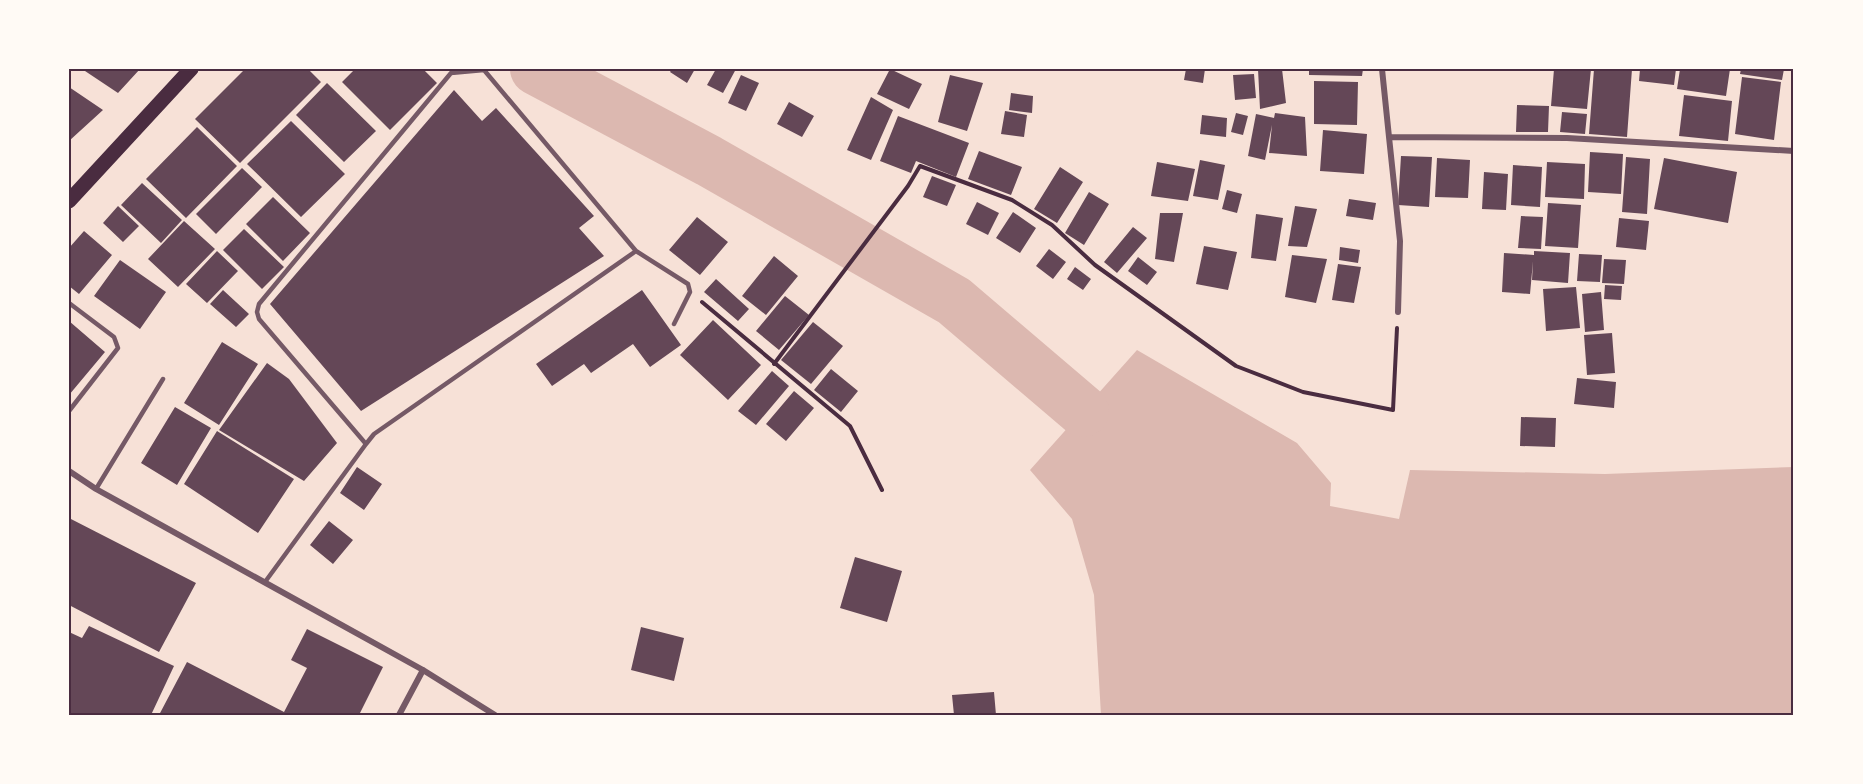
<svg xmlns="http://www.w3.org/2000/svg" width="1863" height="784" viewBox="0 0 1863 784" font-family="'Sofia Sans Condensed',sans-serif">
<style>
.water{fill:#dcb8b0}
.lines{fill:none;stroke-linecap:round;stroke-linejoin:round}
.river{stroke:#dcb8b0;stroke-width:52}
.building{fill:#644757}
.path{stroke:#4a2c40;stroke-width:4}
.service{stroke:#755966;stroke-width:4.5}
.minor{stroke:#755966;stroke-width:6}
.primary{stroke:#4a2c40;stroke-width:15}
.neatline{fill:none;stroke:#4a2c40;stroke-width:2}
</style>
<rect width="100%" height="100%" fill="#f7e1d7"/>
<path class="water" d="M1137,350l160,93 34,40 -1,23 69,13 11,-49 195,4 189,-7v248h-693l-7,-120 -22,-76 -42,-49z"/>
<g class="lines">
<path class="river" d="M536,69l173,92 245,140 129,110"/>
</g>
<path class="building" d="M82,69h58l-22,24z
M245,69h63l13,13 -81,81 -45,-44z
M355,69h68l14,14 -47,47 -48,-48z
M672,69h23l-8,14 -17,-11z
M716,69h20l-13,24 -16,-8z
M890,69l32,15 -13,25 -32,-15z
M1186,69h19l-2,14 -19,-3z
M1258,69h24l4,34 -26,6z
M1309,69h54l-1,7 -53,-1z
M1554,69h37l-4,40 -36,-3z
M1594,69h38l-5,68 -38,-3z
M1640,69h36l-2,16 -35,-4z
M1680,69h50l-4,27 -49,-7z
M1741,69h43l-2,11 -42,-6z
M1254,74l2,24 -21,2 -2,-25z
M741,75l18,8 -13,28 -18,-8z
M950,75l33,8 -16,48 -29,-9z
M1742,77l39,5 -7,58 -39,-6z
M1314,81l44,1 -1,43 -43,-1z
M327,83l49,48 -32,31 -48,-47z
M69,87l34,23 -34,31z
M454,90l28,31 14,-13 98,108 -15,12 25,28 -243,155 -91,-107z
M1011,93l22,3 -1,17 -23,-3z
M1684,95l48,6 -4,40 -49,-5z
M871,97l22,13 -22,50 -24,-10z
M789,102l25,14 -12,21 -25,-13z
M1517,105l32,1 -1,26h-32z
M1005,111l22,4 -3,22 -23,-3z
M1562,112l25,2 -2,20 -25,-2z
M1236,113l12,3 -5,19 -12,-3z
M1275,113l30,4 2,39 -38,-3 3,-28 -7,35 -17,-4 8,-42 18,4z
M1202,115l25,3 -1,19 -26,-3z
M898,116l71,27 -13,34 -40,-16 -5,12 -31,-12z
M291,121l54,53 -44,43 -54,-53z
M197,127l40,39 -51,52 -40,-39z
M1323,130l44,4 -3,40 -44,-3z
M979,151l43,16 -11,28 -43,-16z
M1590,152l33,2 -2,40 -33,-2z
M1401,156l31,1 -3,50 -31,-2z
M1626,157l24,2 -3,55 -25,-2z
M1437,158l33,2 -2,38 -33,-1z
M1664,158l73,14 -9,51 -74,-14z
M1200,160l25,5 -7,35 -25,-4z
M1157,162l38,7 -7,32 -37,-5z
M1547,162l38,2 -1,35 -39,-2z
M1513,165l29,2 -2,40 -29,-2z
M1060,167l23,15 -26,41 -23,-14z
M242,168l20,19 -46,47 -20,-20z
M1484,172l24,2 -2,36 -24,-1z
M932,176l24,9 -9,21 -24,-9z
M142,183l40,37 -21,23 -40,-38z
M1227,190l15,4 -5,19 -15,-4z
M1089,192l20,12 -25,41 -19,-12z
M273,197l37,36 -27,28 -37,-37z
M1349,199l27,4 -3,17 -27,-4z
M977,202l22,11 -11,22 -22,-11z
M1548,203l33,2 -3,43 -33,-2z
M118,206l21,20 -16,16 -20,-19z
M1295,206l22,3 -10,38 -19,-1z
M1013,212l23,16 -16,25 -24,-15z
M1160,213h23l-9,49 -19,-3z
M1256,214l27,4 -7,43 -25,-3z
M1521,216l22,1 -2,32 -23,-1z
M697,217l31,25 -28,33 -31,-25z
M1619,218l30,3 -3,29 -30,-3z
M184,221l31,28 -37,38 -30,-28z
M1133,227l14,11 -30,35 -13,-11z
M244,229l40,38 -22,22 -39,-39z
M84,231l28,24 -33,39 -10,-8v-38z
M1204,246l33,6 -9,38 -32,-6z
M1340,247l20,3 -2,13 -19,-3z
M1049,249l17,13 -13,17 -17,-13z
M217,251l21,20 -31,32 -21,-19z
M1534,251l36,2 -2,30 -36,-3 1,-19 -3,33 -28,-2 2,-39 30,2z
M1579,254l23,1 -2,27 -23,-1z
M1292,255l35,4 -11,44 -31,-6z
M774,256l24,20 -32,39 -24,-19z
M1138,257l19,15 -10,13 -19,-14z
M1604,259l22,1 -2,24 -22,-1z
M120,260l46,32 -26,37 -46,-33z
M1338,264l23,3 -7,36 -22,-3z
M1075,267l16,12 -8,11 -16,-11z
M716,279l33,30 -11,12 -34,-29z
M1605,285l17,1 -1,14 -17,-1z
M1576,287l4,41 -34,3 -3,-42z
M223,290l26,24 -13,13 -26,-23z
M642,290l39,55 -31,22 -17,-23 -42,29 -7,-9 -32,22 -16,-22z
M1601,292l3,38 -19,2 -3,-38z
M785,296l24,19 -30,35 -23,-19z
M713,320l48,45 -33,35 -48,-45z
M69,321l36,31 -36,43z
M813,322l30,24 -32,38 -30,-24z
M1612,333l3,40 -28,2 -3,-40z
M222,342l36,22 -39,61 -35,-22z
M267,363l22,16 48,64 -33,38 -85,-51z
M831,369l27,22 -17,21 -27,-22z
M772,371l17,15 -33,39 -18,-14z
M1577,378l39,4 -2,26 -40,-4z
M794,391l20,17 -28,33 -20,-17z
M175,407l36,21 -34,57 -36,-22z
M1521,417l35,1 -1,29 -35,-1z
M217,431l77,48 -36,54 -74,-49z
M357,467l25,17 -18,26 -24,-17z
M69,518l127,65 -37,69 -90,-47z
M329,521l24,19 -20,24 -23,-19z
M855,557l47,14 -15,51 -47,-14z
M89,626l85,40 -23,49 -82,-2v-81l13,6z
M641,627l43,11 -10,43 -43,-11z
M307,629l76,38 -24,48h-200l28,-53 97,50 23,-44 -16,-8z
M994,692l2,23h-42l-2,-20z"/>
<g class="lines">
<path class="path" d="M702,302l148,124 32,64
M774,364l134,-178 12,-20 92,34 40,25 43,40 141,101 67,26 90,18 4,-82"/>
<path class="service" d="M484,70l152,181 -262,183 -8,10 -107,-125 -2,-7 2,-8 192,-231z
M636,251l52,33 2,8 -16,32
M69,303l45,34 4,11 -49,63
M96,489l67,-110
M265,582l101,-138"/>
<path class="minor" d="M1382,69l7,68 178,1 227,13
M1389,137l11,104 -2,71
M69,471l27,18 327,181 72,45
M399,715l24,-45"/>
<path class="primary" d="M69,201l122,-132"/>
</g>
<rect width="1863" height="784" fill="none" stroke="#fffaf5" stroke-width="141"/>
<rect x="70" y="70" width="1722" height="644" class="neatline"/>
</svg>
